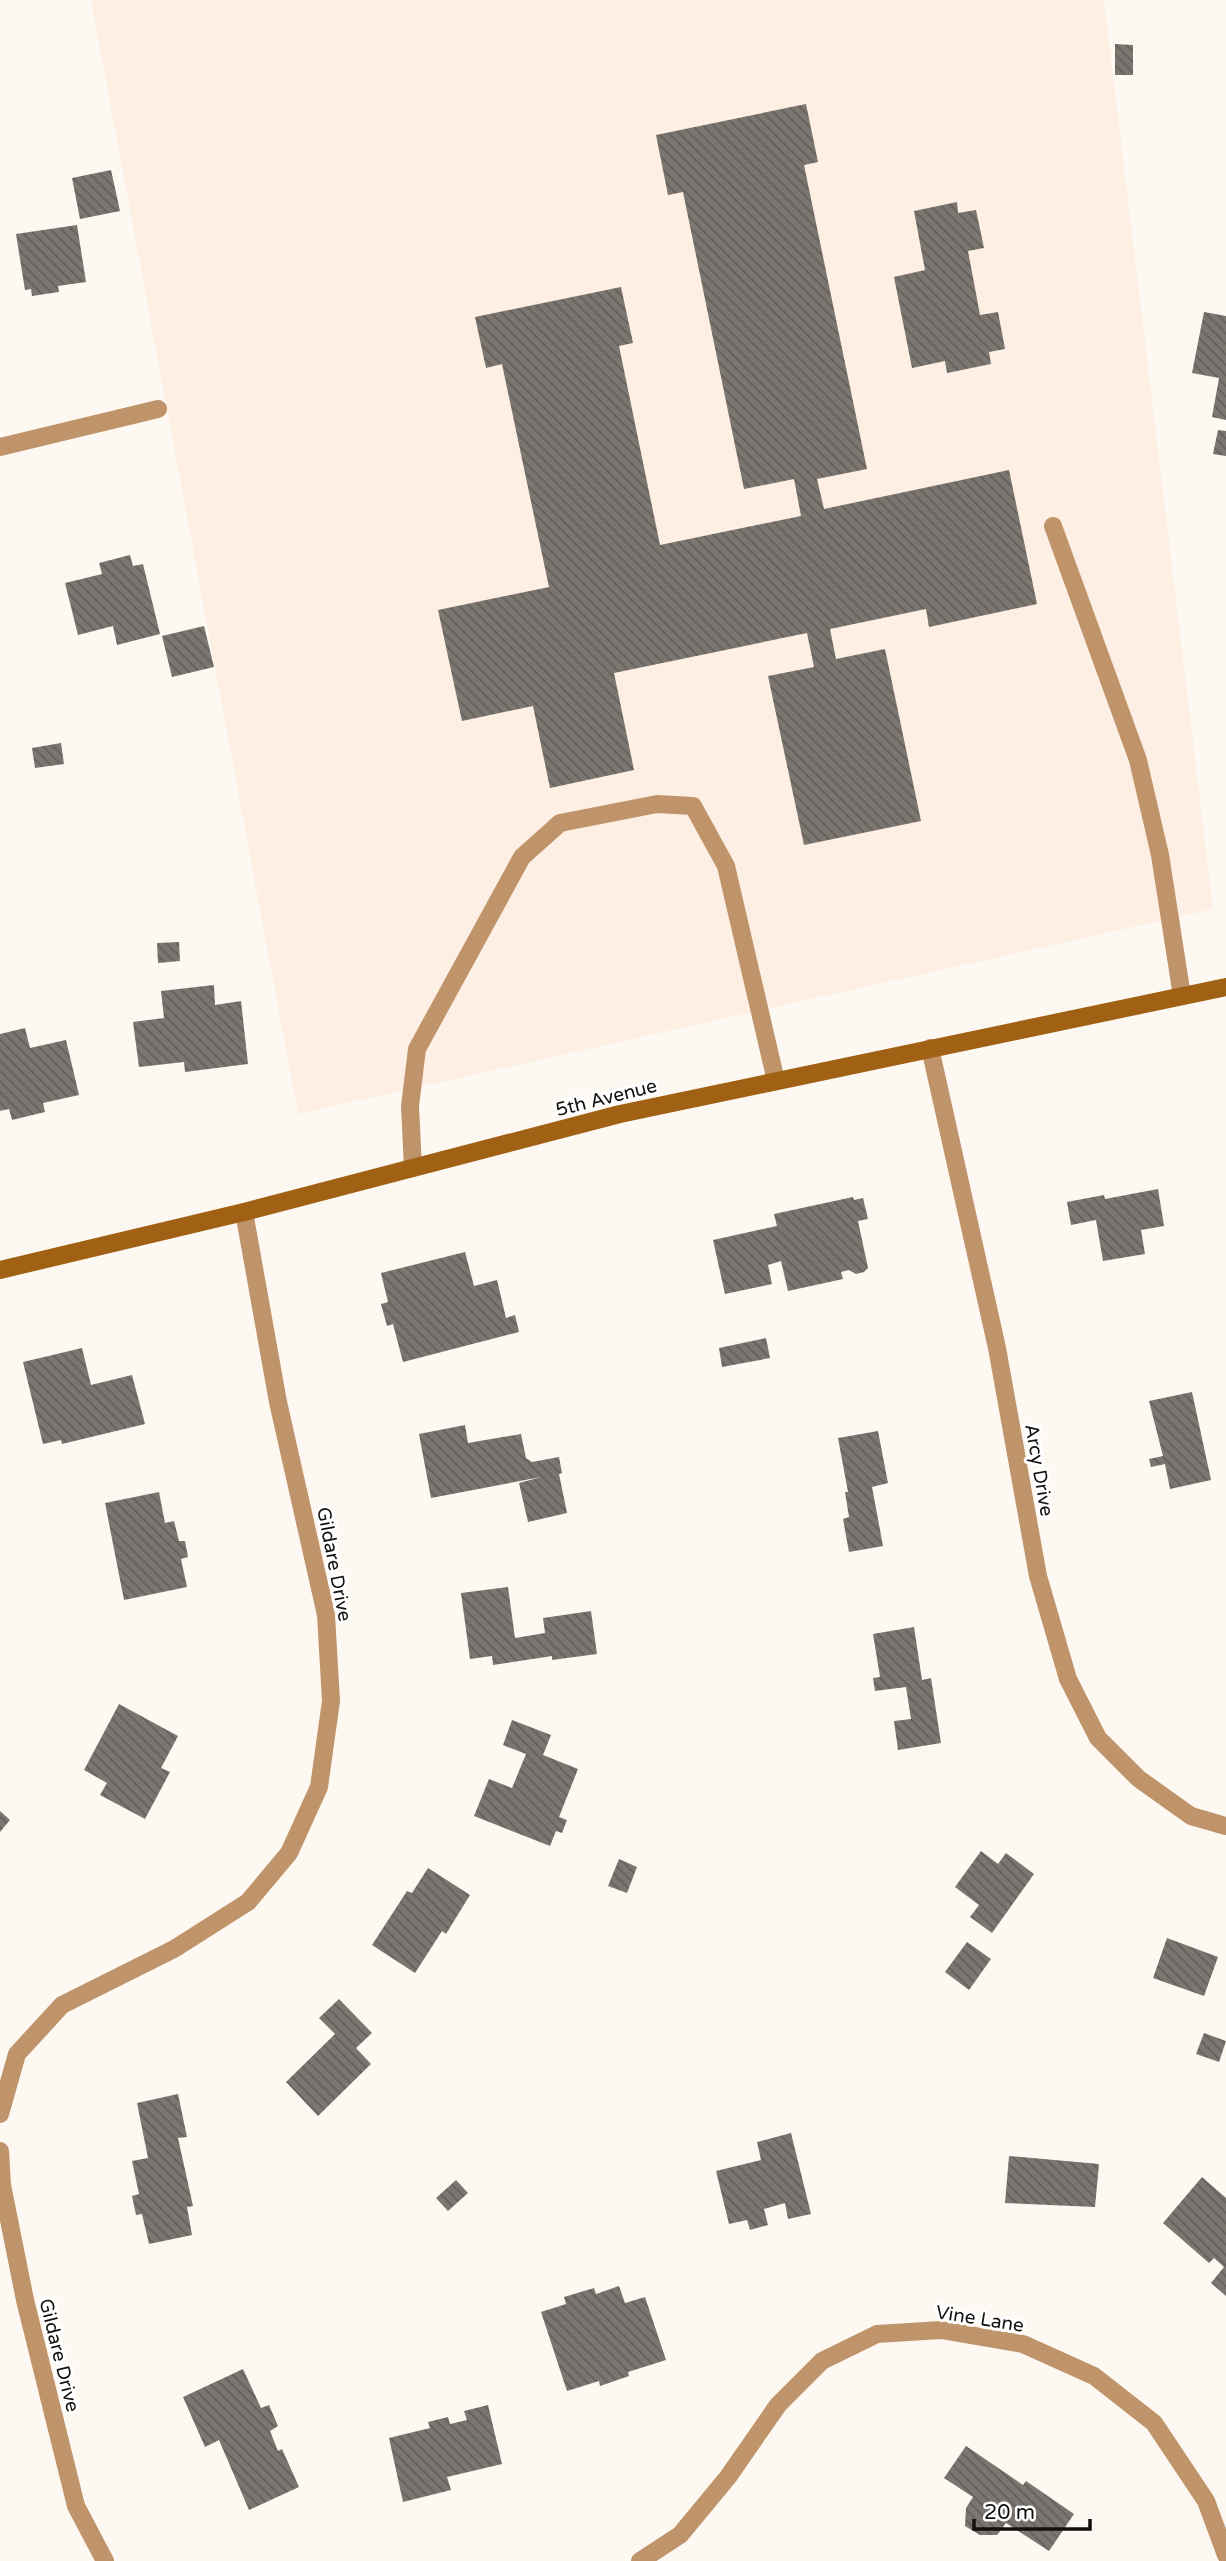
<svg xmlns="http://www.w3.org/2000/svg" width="1226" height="2561" viewBox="0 0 1226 2561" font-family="'Varela Round',sans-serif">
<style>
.built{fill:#fdefe3}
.building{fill:url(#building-back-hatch)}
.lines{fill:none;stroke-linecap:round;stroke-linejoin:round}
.lane{stroke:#c0946a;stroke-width:18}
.street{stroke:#c0946a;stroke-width:18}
.secondary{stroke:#a06114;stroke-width:18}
.labels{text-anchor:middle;stroke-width:6;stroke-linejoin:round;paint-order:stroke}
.street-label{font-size:19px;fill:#13110e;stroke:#fff}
</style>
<defs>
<pattern id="building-back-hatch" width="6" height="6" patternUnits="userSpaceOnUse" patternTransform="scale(1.75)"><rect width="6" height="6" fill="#7c7670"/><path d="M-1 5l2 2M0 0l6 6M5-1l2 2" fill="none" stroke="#645f5a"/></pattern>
</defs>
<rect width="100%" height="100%" fill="#fef8f3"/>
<path class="built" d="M91,0h1013l109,909 -915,205z"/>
<path class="building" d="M1115,44l18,1v30h-18z
M806,104l12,58 -14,3 63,304 -50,10 7,30 185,-39 28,134 -108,23 -3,-18 -96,20 6,30 49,-10 36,172 -117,24 -36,-169 46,-9 -7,-34 -193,40 20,97 -84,18 -17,-82 -71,15 -24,-111 111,-23 -47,-223 -16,4 -11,-51 146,-30 12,56 -14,3 41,199 141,-29 -7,-37 -50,10 -61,-297 -15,3 -12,-60z
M111,170l9,41 -40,8 -8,-41z
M957,202l1,11 18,-3 8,38 -16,3 12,64 18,-3 7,37 -16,3 2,12 -44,9 -2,-12 -33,7 -18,-91 31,-7 -11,-59z
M77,225l9,57 -28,4 1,6 -27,4 -1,-7 -6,1 -9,-56z
M1204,312l22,4v104l-14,-3 7,-39 -27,-5z
M1218,430l8,1v25l-13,-2z
M130,555l3,11 10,-2 17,70 -43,11 -4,-19 -35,9 -13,-52 37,-9 -3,-11z
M204,626l10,41 -42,10 -10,-41z
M61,743l3,21 -29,4 -3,-20z
M179,942l1,19 -22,2 -1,-20z
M214,985l1,20 26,-4 7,63 -63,8 -1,-10 -45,5 -6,-45 31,-4 -3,-27z
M25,1028l5,20 36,-8 13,55 -36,8 2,9 -33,8 -3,-11 -9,2v-77z
M1158,1189l6,37 -23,4 4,24 -42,7 -7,-41 -25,5 -4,-23 37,-7 1,4z
M853,1197l1,3 9,-2 5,21 -10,2 10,47 -4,4 -8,2 -7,-4 -8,2 2,7 -55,12 -7,-30 -13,4 4,19 -47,10 -12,-54 64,-14 -3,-12z
M465,1252l9,34 23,-6 9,38 9,-3 4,17 -116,30 -10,-38 -6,2 -6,-22 7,-2 -7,-29z
M766,1338l4,20 -48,9 -3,-19z
M82,1348l9,37 41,-10 13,49 -83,20 -1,-4 -18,4 -20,-82z
M1192,1392l19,88 -41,9 -5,-25 -14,3 -2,-8 14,-3 -14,-55z
M465,1425l3,18 53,-9 5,24 6,4 27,-5 3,16 -3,1 8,39 -39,9 -9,-39 22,-6 -110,21 -12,-64z
M878,1431l10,52 -16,4 11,59 -34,6 -6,-33 6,-2 -4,-25h3l-10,-54z
M159,1492l6,31 9,-2 5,20h6l3,16 -7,2 6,28 -63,13 -19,-97z
M508,1587l7,51 30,-5 -2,-15 48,-7 6,43 -45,6v-4l-59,9 -1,-9 -22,3 -9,-66z
M914,1627l8,53 9,-2 10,65 -43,7 -4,-29 17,-2 -5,-32 -31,4 -2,-13 7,-1 -7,-43z
M119,1704l59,32 -17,32 9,4 -25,47 -45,-24 7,-12 -23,-13z
M512,1720l39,15 -8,20 35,14 -19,48 8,3 -5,13 -6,-2 -6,15 -76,-30 15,-37 23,9 14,-34 -23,-9z
M0,1811l10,9 -10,12z
M981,1851l17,13 8,-11 28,21 -42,59 -22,-16 9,-12 -24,-18z
M619,1859l18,8 -10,26 -19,-7z
M428,1868l42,27 -24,39 -4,-3 -27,42 -43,-28 35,-54 5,2z
M1167,1938l51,19 -14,39 -51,-18z
M967,1942l24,17 -22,31 -24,-18z
M339,1999l33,34 -16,15 15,16 -53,52 -32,-34 49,-48 -16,-16z
M1204,2033l22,8 -7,21 -23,-8z
M178,2094l9,43 -9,1 15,68 -6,1 5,28 -43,9 -7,-30 -6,1 -4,-19 7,-2 -7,-33 16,-3 -11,-55z
M791,2133l20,81 -23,5 -3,-16 -21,6 4,16 -18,5 -3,-10 -18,4 -13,-53 45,-11 -4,-18z
M1009,2156l90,8 -4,43 -90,-4z
M1202,2177l24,21v98l-15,-13 13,-16 -10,-9 -5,5 -46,-40z
M456,2180l12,13 -20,18 -12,-13z
M619,2286l6,17 20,-6 21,63 -38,12 1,4 -29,10 -1,-5 -32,10 -26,-79 25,-8 -2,-7 30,-9 2,6z
M243,2369l18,39 8,-3 9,21 -8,5 8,20 4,-2 17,38 -50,23 -30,-70 -14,7 -22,-50z
M488,2405l14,59 -55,13 4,13 -48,12 -14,-64 41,-10 -2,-6 20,-5 2,7 17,-4 -3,-9z
M966,2446l57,39 3,-4 48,33 -25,37 -43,-28 -9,12h-17l-15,-9 1,-18 7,-11 -29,-19z"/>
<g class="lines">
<path class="lane" d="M1053,526l85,234 22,95 22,141
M413,1168l-3,-62 7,-57 105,-192 38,-34 97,-19 36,2 33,60 50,215"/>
<path class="street" d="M0,447l158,-38
M930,1048l67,300 41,228 30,103 30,59 41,41 52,37 35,10
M0,2114l17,-60 45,-49 112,-56 74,-47 41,-49 30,-66 12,-86 -5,-86 -48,-213 -34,-190
M0,2151l2,34 23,115 51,206 29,55
M640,2561l40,-26 48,-58 50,-72 44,-44 55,-27 64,-4 82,14 71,32 60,47 52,78 20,54"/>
<path class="secondary" d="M0,1270l244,-58 376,-98 606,-127"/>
</g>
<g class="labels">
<g class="street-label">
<text transform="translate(606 1097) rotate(-14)" y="7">5th Avenue</text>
<text transform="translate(1040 1470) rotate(80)" y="7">Arcy Drive</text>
<text transform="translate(335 1564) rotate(79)" y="7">Gildare Drive</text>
<text transform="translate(980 2318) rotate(9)" y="7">Vine Lane</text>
<text transform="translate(60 2355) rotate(76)" y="7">Gildare Drive</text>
</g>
</g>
<path d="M974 2519v10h116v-10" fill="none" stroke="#13110e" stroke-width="3.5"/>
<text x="984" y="2519" font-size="21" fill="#13110e" stroke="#ffffff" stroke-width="5" paint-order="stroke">20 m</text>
</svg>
